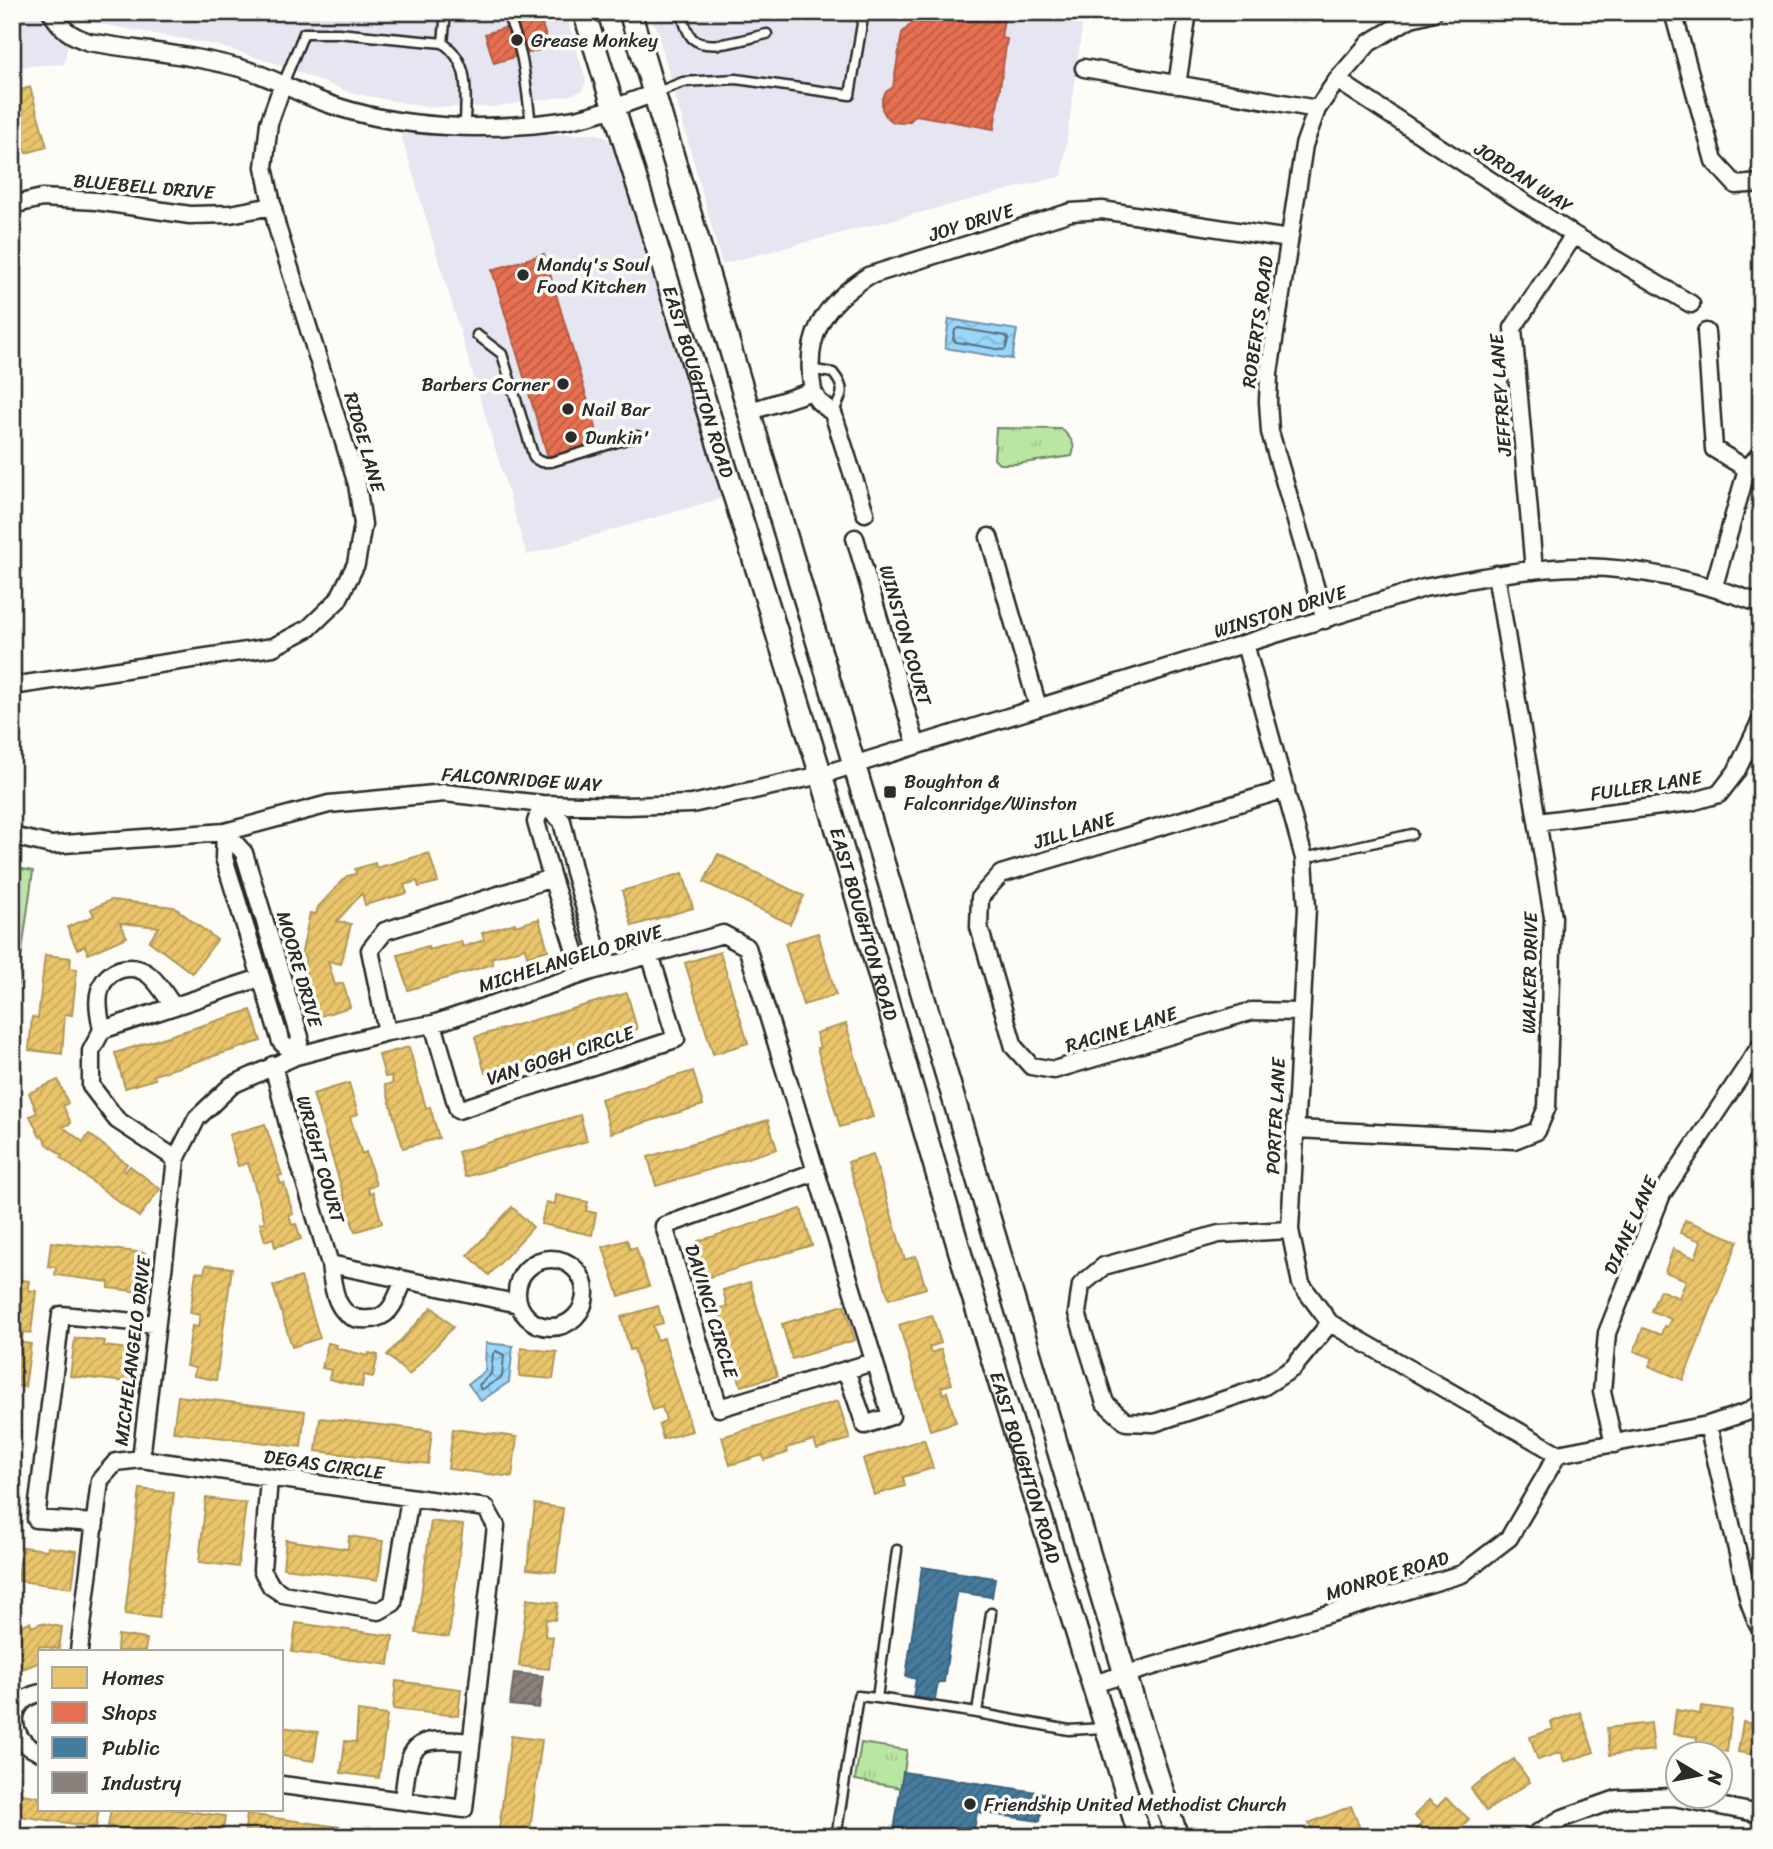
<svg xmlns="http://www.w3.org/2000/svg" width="1773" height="1849" viewBox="0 0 1773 1849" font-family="Sriracha,sans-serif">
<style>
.built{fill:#e5e6f1}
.grass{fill:#b9e6a3;stroke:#728867;stroke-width:2}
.park{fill:url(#park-tufts);stroke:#728867;stroke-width:2}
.water{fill:url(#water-waves);stroke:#6d92a7;stroke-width:2}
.homes{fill:url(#homes-hatch);stroke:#b09657;stroke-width:2}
.shops{fill:url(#shops-hatch);stroke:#af5b46;stroke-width:2}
.public{fill:url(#public-hatch);stroke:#3d637b;stroke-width:2}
.industry{fill:url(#industry-hatch);stroke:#6e6764;stroke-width:2}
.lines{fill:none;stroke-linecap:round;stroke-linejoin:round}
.shore{stroke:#576f7e;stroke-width:2}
.service-casing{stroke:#2b2b2b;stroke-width:13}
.minor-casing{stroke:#2b2b2b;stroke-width:21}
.secondary-casing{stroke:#2b2b2b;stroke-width:26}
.service{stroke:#fdfcf7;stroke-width:8}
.minor{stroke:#fdfcf7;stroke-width:16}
.secondary{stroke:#fdfcf7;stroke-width:21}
.poi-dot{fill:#2b2b2b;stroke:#fdfcf7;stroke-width:2.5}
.labels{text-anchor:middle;stroke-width:7;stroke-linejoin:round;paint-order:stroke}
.poi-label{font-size:19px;fill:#2b2b2b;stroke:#fdfcf7;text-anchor:start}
.street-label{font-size:19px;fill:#2b2b2b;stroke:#fdfcf7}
</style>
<defs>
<pattern id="park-tufts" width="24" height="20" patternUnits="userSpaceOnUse" patternTransform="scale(1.75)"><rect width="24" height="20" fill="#b9e6a3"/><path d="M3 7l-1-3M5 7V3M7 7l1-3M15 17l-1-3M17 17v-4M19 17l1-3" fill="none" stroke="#9fc58c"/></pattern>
<pattern id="water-waves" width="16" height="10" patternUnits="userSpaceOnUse" patternTransform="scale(1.75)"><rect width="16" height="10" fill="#99d6fa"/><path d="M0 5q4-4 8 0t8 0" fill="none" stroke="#84b8d6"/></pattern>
<pattern id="homes-hatch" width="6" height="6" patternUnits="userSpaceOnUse" patternTransform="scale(1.75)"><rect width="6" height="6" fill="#e9c46a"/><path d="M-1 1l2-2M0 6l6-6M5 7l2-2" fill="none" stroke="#c8a95c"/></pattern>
<pattern id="shops-hatch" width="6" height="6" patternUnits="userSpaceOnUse" patternTransform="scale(1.75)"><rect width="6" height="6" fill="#e76f51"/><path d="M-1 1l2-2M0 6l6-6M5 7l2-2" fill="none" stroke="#bb5b43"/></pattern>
<pattern id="public-hatch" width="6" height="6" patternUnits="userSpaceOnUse" patternTransform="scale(1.75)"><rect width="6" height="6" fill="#457b9d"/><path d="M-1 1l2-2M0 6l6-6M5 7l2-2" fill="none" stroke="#3a6580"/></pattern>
<pattern id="industry-hatch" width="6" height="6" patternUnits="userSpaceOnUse" patternTransform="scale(1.75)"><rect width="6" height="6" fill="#8a817c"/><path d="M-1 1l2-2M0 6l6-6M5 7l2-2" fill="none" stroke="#716a66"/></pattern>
</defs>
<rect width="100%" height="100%" fill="#fdfcf7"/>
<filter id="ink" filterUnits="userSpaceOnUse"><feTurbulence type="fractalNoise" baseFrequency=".0143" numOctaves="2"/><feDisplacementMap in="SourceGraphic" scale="14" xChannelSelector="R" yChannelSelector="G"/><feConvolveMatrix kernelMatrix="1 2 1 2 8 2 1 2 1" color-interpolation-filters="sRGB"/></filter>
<g filter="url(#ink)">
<path class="built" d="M12,12h553l21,69 -4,10 -14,5 -76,11h-66l-74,-14 -78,-30 -58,-18 -143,-26 -9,45 -52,3z
M652,12h432l-22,164 -340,88z
M400,131l74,4 125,-1 17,10 106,354 -195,57z"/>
<path class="grass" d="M12,867l21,4 -21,153z"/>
<path class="park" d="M996,428l66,1c8,9 15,15 10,27l-56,8h-17l-5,-5z
M861,1743l46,7 -5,38 -47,-8z"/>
<path class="water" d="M949,319l68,11 -5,29 -67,-11z
M486,1343l27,3 -4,36 -28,19 -13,-17 17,-13z"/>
<path class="homes" d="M30,87l17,60 -21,6 -3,-11 -11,4v-53z
M429,853l9,29 -19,5 -2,-6 -13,4 3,8 -42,12 -3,-12 -25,28 14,3 -10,40 -13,-3 7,24 8,-2 7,24 -33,10 -13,-52 2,-8 -5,-1 9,-43 6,1 2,-7 29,-31 9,-2 -1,-5 20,-6 1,5z
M718,854l86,42 -14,28 -86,-42z
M683,873l10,35 -61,18 -10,-35z
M111,900l63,7 43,33 -25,33 -43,-32 10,-14 -39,-4 7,14 -39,17 -3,-8 -8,3 -10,-22 27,-11 -3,-7z
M539,919l9,31 -21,6 -2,-8 -34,10 2,6 -85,26 -10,-35 30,-9 1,4 32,-9 2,6 21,-7 -2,-7 33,-10v3z
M818,933l18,62 -33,10 -18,-62z
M720,952l28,91 -35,11 -28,-91z
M45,955l26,3 -1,10 7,1 -5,46 -7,-1 -3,40 -33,-4 3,-33 6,1z
M627,993l10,36 -152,44 -10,-36z
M251,1010l10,31 -107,34 1,4 -30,9 -10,-35z
M846,1024l27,93 -33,10 -23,-79h3l-4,-15z
M409,1047l17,61 4,-1 9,31 -36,10 -18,-63 8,-2 -2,-7 -6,1 -6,-22z
M693,1071l10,34 -92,28 -10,-34z
M58,1080l10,23 -5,3 8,17 -8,4 20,15 6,-8 38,30 -4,6 2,2 5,-6 30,23 -21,28 -78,-59 1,-3 -15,-11 -4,-8 -3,1 -10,-21 7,-3 -8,-20z
M349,1083l9,31 -8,3 12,37 4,-2 10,33 -8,3 1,5 4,-1 9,31 -27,9 -42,-138z
M580,1115l7,26 -122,36 -7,-25z
M768,1120l9,29 -121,37 -8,-29z
M265,1124l17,51 -4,1 3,8 3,-1 9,31 -4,1 3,10 4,-1 5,15 -26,8 -2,-9 -8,3 -5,-18 5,-1 -17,-59 -10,3 -9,-31z
M873,1154l32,106 11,-4 10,32 -37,11 -41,-137z
M556,1195l32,7 -2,9 10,2 -4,22 -51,-11 5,-22 9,2z
M512,1207l21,20 -44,48 -21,-20z
M801,1209l11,36 -109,34 -9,-30 7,-2 -3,-6z
M1685,1220l53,21 -55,139 -34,-14 4,-8 -19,-7 9,-23 18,7 3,-9 3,1 4,-8 -20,-8 9,-21 19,8 7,-18 -21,-8 8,-23 22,9 6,-17 -21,-8z
M627,1240l3,9 6,-2 13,39 -30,10 -16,-49z
M51,1242l94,11 -5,39 -31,-4v-6l-54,-7 1,-8 -8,-1z
M206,1265l26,3 -16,112 -22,-4 1,-8 -9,-2 6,-40 6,1 2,-12 -10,-2 6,-41 8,1z
M301,1277l19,61 -28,9 -19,-61z
M12,1279l17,2 -1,9 8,1 -5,42 -8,-1 -1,11 9,1 -6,43 -8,-1 -1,9h-4z
M750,1282l27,94 -36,10 -23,-77 9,-3 -4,-16z
M844,1305l11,35 -63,19 -10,-35z
M658,1306l5,17 -10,3 4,14 7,-2 28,93 -29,8 -4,-14 7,-5 -4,-13 -10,3 -18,-61 -4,1 -9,-33z
M432,1307l21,20 -44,48 -22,-20z
M932,1315l9,28 -12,4 2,6 10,-4 11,35 -11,3 2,7 4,-2 9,30 -26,8 -31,-105z
M75,1338l30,3 -1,5 25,3 -1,8 10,1 -2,25 -66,-7z
M328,1343l9,2 -1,3 32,8 1,-3 9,2 -5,22 -9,-2 -2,12 -33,-8 2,-9 -9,-2z
M521,1348l36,4 -4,27 -34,-3z
M178,1396l127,15 -4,36 -128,-15z
M838,1401l12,38 -33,10 -3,-9 -28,8 1,5 -23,7 -1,-5 -33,10 -8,-28z
M320,1418l112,13 -4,33 -112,-13z
M453,1429l64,8 -5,40 -64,-8z
M12,1430l8,1 -6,43 -2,-1z
M924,1439l9,29 -30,9 2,9 -31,9 -11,-36z
M140,1489l34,4 -15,125 -34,-4z
M206,1498l40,5 -8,64 -39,-5z
M535,1504l28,4 -7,64 -29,-3z
M431,1521l32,4 -14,112 -33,-4z
M349,1536l34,5 -5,39 -95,-12 3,-28 62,9z
M22,1547l25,3 1,-3 29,4 -5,37 -54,-7z
M527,1599l31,4 -3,17 -9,-1 -1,17 8,1 -4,32 -30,-3z
M30,1622l2,5 9,-4 21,4 -3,22 -20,-3 1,16 -28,11v-44z
M296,1623l97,13 -4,29 -97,-13z
M118,1635l29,4 -2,12h-28z
M396,1681l65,8 -3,27 -65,-7z
M1701,1706l31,4 -5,42 -31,-4 1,-11 -24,-3 3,-24 24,4z
M358,1711l29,4 -8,63 -38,-5 4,-32 11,1z
M1580,1712l14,40 -30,10 -3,-10 -23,8 -8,-23 23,-8 -2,-7z
M1743,1722l18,3v31l-23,-4z
M1651,1723l3,27 -44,5 -3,-27z
M282,1727l36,5 -4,29 -32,-5z
M511,1736l31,4 -13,97h-31z
M1514,1759l16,23 -44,29 -15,-23z
M12,1779l10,7 -5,7 23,4v12h59l-3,18 -84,-12z
M1446,1798l23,21 -17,18h-43l13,-14 -8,-7 15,-16 8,7z
M1351,1806l10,25 -14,6h-32l-6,-14z
M111,1809h60l54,7 -3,21h-36l-78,-11z
M247,1814l107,15 -2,8h-108z
M374,1830l42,7h-43z"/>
<path class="shops" d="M930,12h75l-4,26 6,1 -13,90 -78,-14 -6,6 -8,2 -9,-1 -7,-6 -4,-7v-9l4,-8 7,-5 9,-54 12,-12 14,2z
M540,17l9,30 -55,16 -9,-29z
M544,254l56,188 -52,15 -56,-187z"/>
<path class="public" d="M922,1567l73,11 -3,19 -35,-5 -13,90h-6l-3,18 -22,-3 3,-18 -10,-3z
M903,1772l141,21 -4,28 -63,-9 -4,25h-80z"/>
<path class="industry" d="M514,1673l29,3 -4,32 -29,-3z"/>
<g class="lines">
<path class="shore" d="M958,328l48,8 2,3 -2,9 -3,2 -47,-8 -3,-3 2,-9z
M496,1351l8,4 -2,22 -21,13 -2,-5 12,-11 2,-20z"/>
<g class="service-casing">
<path id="service" d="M505,12c19,32 21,76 26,112
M681,12c3,9 5,19 11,26 15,15 55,0 75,-4
M443,43l3,-31
M283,84l21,-51h34l105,10c29,21 22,51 22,83
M655,93l28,-11 53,-3 114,16 14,-83
M477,335l25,19 32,104 7,4h10l86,-26
M809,369l24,4c14,17 9,22 0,40
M1304,858l108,-24
M897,1550l-20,148 100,15 92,17 34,-2
M977,1713l14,-100
M836,1837l22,-141 19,2"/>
</g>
<g class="minor-casing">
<path id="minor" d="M51,12c10,17 20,24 38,30 53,9 107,13 158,28 27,8 52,24 79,33 75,27 164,29 243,17 29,-5 58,-17 86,-27
M1673,12l41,149 22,24 25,-2
M1084,68l233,41
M1337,80l237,155 117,69
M1177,85l11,-73
M12,205l30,-7 54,3 94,14 40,-1 43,-8
M1706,332l8,117 33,20
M813,391l5,10 15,12 32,100
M751,411l62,-20c-10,-55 10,-86 55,-115l203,-64 31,-2 187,29
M989,537l49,170
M855,538l61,206
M1534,570l-21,-242 61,-93
M1714,586l33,-117 14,-16
M1325,620l-55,-188 -2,-30 1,-29 35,-228 13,-36 20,-29 32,-37 42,-25 23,-6
M1245,644l59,214 3,50 -17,322 11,54 29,39 228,131
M12,686l261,-39 36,-19 29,-28 18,-36 7,-40 -6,-40 -80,-257 -13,-60 5,-44 14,-39
M1286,789l-285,85 -21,23 -1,30 35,120 17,19 23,4 198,-59 48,1
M542,804l20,17 12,51 23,77 -5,22 -15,-14 -25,-79 -16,-56z
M1538,822l153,-20 28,-8 17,-22 25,-52
M225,832l19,21 56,184 -4,19
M225,832l-1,26 57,184 15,14
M12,836l39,9 174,-13 104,-28 116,-11 97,11 83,2 67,-2 129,-29 603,-187c53,-10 105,-21 159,-21 61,1 122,16 178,37
M433,1024l25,86 218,-71 -26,-85
M102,1030c-2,-12 -6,-28 -2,-40 6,-21 32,-29 49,-15 10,8 17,21 24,31
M387,1032l-17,-82 15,-19 167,-53
M273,1065l18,71 39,128 189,40
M1296,1129l218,11 23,-9 10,-24 6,-190 -57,-343
M176,1159l-59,-39 -26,-34v-35l11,-21 158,-52
M815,1172l-151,54 55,182 154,-46
M1290,1230l-71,4 -115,32 -23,19 -4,28 28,90 21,19 28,1 109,-36 30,-19 37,-45
M517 1293a34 34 0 1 1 68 0a34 34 0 1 1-68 0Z
M330,1264c3,25 6,59 40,55 7,0 15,-4 19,-9 7,-8 11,-21 15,-30
M1708,1425l41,176 8,22 4,4
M1614,1444l-12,-52 5,-59 55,-139 99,-149
M141,1459l35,-300 21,-41 35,-33 64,-29 91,-24 46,-8 159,-53 131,-37 24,13 144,469 -26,9 -19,-55
M269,1478l-7,92 9,16 12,8 96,17 14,-8 17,-105
M95,1523l-59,-4 25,-204 95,9
M79,1651l21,-171 16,-18 25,-3 345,49 10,18 -32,283 -182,-24
M1093,1684l369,-110 47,-36 49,-84 150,-29 39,-13 14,-9
M40,1693c-35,7 -32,49 0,59
M403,1801c6,-58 8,-65 68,-59
M1531,1837l32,-19 54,-19 56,-2 88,17"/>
</g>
<g class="secondary-casing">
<g id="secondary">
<path id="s1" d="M584,12l237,763 150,515 169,547"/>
<path d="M630,12l495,1662 52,163"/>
</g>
</g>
<use href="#service" class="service"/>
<use href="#minor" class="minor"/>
<use href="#secondary" class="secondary"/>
</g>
</g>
<g class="poi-dot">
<circle cx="517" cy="40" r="7"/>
<circle cx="523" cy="275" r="7"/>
<circle cx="563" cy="384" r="7"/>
<circle cx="568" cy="409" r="7"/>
<circle cx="571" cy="437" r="7"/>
<rect x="883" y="785" width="14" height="14" rx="3.5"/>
<circle cx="970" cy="1804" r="7"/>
</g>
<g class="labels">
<g class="poi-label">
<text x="531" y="47">Grease Monkey</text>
<text x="537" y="271">Mandy's Soul<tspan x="537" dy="22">Food Kitchen</tspan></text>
<text x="549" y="391" text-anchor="end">Barbers Corner</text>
<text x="582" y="416">Nail Bar</text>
<text x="585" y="444">Dunkin'</text>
<text x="904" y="788">Boughton &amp;<tspan x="904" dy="22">Falconridge/Winston</tspan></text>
<text x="984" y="1811">Friendship United Methodist Church</text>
</g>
<g class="street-label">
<text transform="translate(1524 177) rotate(33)" y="7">JORDAN WAY</text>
<text transform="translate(144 186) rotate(5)" y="7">BLUEBELL DRIVE</text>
<text transform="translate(971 222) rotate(-17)" y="7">JOY DRIVE</text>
<text transform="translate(1257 322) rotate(-82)" y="7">ROBERTS ROAD</text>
<text dy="7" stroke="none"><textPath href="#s1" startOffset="387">EAST BOUGHTON ROAD</textPath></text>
<text transform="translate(1500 395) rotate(-94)" y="7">JEFFREY LANE</text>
<text transform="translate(365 442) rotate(74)" y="7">RIDGE LANE</text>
<text transform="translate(1280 611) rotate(-17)" y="7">WINSTON DRIVE</text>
<text transform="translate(906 635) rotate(74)" y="7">WINSTON COURT</text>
<text transform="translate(522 779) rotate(4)" y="7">FALCONRIDGE WAY</text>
<text transform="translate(1646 785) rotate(-9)" y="7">FULLER LANE</text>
<text transform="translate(1074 830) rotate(-17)" y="7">JILL LANE</text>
<text dy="7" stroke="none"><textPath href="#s1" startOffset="954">EAST BOUGHTON ROAD</textPath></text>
<text transform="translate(570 958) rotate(-17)" y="7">MICHELANGELO DRIVE</text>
<text transform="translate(300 969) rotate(74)" y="7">MOORE DRIVE</text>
<text transform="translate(1529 973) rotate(-89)" y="7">WALKER DRIVE</text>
<text transform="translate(1121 1029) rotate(-17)" y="7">RACINE LANE</text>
<text transform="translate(560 1055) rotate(-18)" y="7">VAN GOGH CIRCLE</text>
<text transform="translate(1275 1116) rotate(-87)" y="7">PORTER LANE</text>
<text transform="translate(321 1159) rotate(74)" y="7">WRIGHT COURT</text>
<text transform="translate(1630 1225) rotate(-66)" y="7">DIANE LANE</text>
<text transform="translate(712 1311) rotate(73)" y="7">DAVINCI CIRCLE</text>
<text transform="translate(132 1351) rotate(-83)" y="7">MICHELANGELO DRIVE</text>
<text transform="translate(324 1464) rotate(8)" y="7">DEGAS CIRCLE</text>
<text dy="7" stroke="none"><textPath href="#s1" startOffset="1521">EAST BOUGHTON ROAD</textPath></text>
<text transform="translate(1387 1575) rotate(-17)" y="7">MONROE ROAD</text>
</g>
</g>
<rect width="1773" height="1849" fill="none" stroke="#fdfcf7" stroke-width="42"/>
<rect x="21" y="21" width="1731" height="1807" fill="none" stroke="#2b2b2b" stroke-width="2.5" filter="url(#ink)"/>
<rect x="38" y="1650" width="245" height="161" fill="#fdfcf7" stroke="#a9a8a5" stroke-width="2"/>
<rect x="52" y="1667" width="35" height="21" fill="#e9c46a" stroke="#a9a8a5" stroke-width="2"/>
<text x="102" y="1685" font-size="21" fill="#2b2b2b">Homes</text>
<rect x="52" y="1702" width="35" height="21" fill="#e76f51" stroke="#a9a8a5" stroke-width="2"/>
<text x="102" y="1720" font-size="21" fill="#2b2b2b">Shops</text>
<rect x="52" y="1737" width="35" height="21" fill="#457b9d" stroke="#a9a8a5" stroke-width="2"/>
<text x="102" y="1755" font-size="21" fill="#2b2b2b">Public</text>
<rect x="52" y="1772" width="35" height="21" fill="#8a817c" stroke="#a9a8a5" stroke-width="2"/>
<text x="102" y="1790" font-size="21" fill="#2b2b2b">Industry</text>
<g transform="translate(1699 1775) rotate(100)"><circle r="33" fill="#fdfcf7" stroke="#a9a8a5" stroke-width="2"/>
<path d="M0-5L12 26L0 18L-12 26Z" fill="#2b2b2b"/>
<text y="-10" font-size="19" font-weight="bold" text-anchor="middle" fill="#2b2b2b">N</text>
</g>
</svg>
